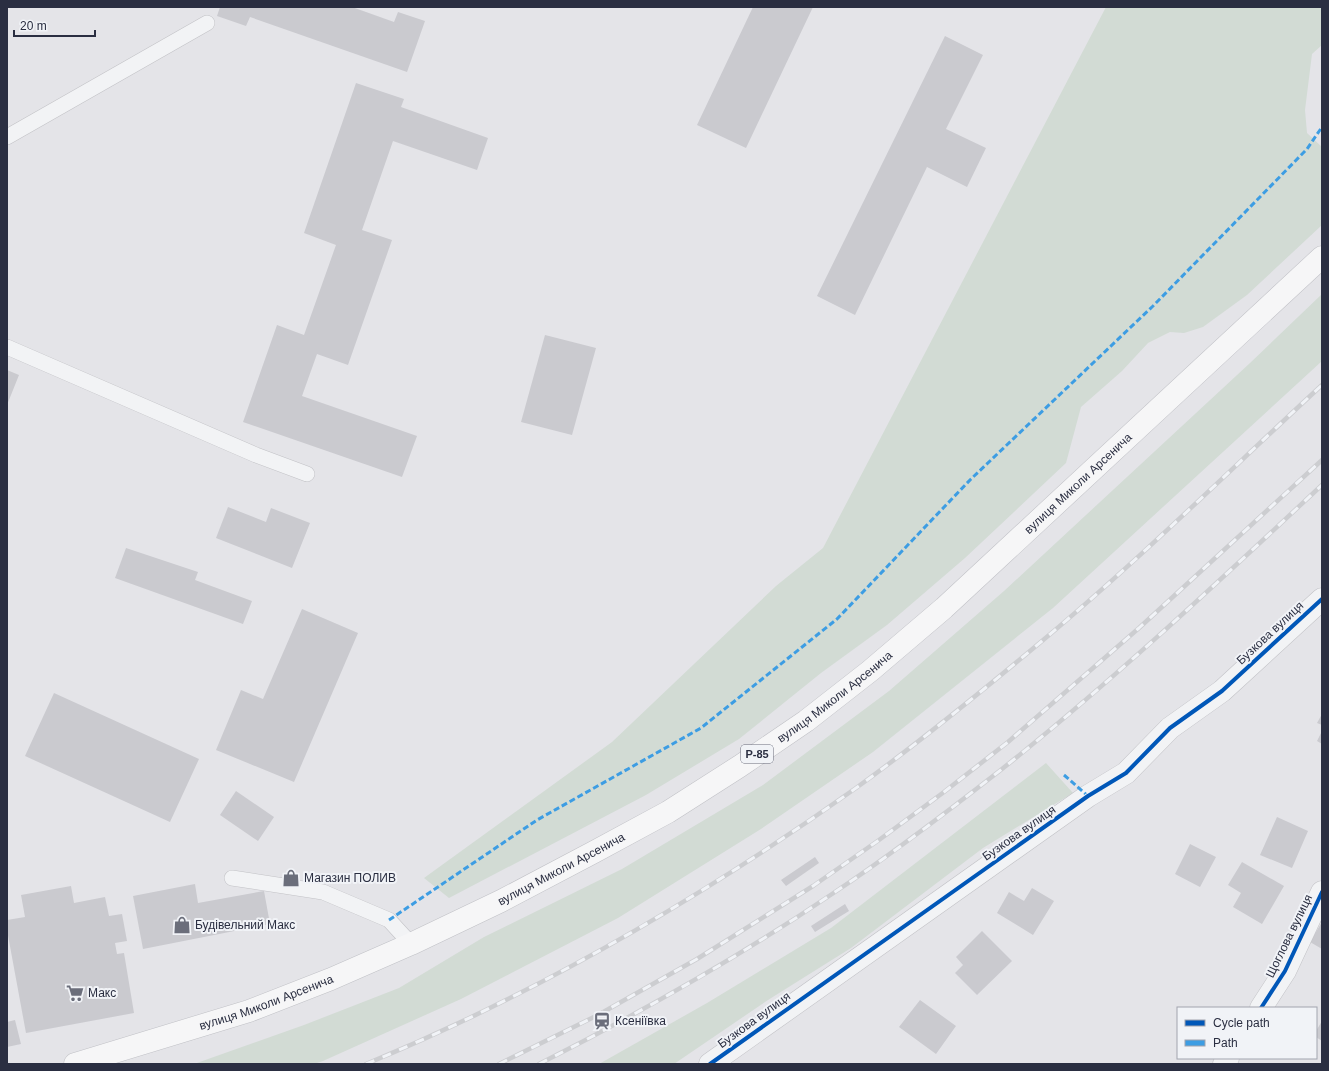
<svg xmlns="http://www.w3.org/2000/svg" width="1329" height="1071" viewBox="0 0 1329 1071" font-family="Arial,sans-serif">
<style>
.green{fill:#d2dbd4}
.building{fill:#cacacf}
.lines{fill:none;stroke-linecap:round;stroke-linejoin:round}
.lane-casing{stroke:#c2c2c6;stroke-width:16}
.street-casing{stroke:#c2c2c6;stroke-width:23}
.primary-casing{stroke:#c0c1c6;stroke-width:23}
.lane{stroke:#f2f3f5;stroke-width:15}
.street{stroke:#f2f3f5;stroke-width:22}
.primary{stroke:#f6f6f7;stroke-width:22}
.rail-casing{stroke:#cccdd0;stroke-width:4.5}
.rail{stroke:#f1f3f7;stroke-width:3;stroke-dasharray:9;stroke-linecap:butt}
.quiet{stroke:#3d9de3;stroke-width:3;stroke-dasharray:6 3;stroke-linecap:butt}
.cycleway-casing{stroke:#f1f3f7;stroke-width:6}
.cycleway{stroke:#0057b8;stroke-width:4}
.labels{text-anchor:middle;stroke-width:4;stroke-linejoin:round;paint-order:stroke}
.shield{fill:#f1f3f7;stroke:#666978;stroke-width:1}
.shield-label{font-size:11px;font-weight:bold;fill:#2a2e41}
.street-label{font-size:12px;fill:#2a2e41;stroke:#f1f3f7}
.poi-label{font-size:12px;fill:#2a2e41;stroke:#f1f3f7;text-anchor:start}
</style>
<rect width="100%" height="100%" fill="#e4e4e8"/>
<path class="green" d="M1106,7h216v38l-10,9 -7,56 2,23 15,14v78l-75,70 -44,32 -19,6 -14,-1 -22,11 -26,28 -41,36 -15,56 -101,95 -78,67 -66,48 -82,66 -93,56 -197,103 -25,-20 188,-136 164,-156 47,-38z
M1322,294v67l-269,247 -180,144 -112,77 -143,89 -157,81 -138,62 -9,3h-120l110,-39 95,-37 85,-51 138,-68 141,-84 126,-94 115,-100 246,-228z
M1046,763l27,30 -90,55 -132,100 -83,52 -94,64h-75l108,-61 124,-75z"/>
<path class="building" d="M220,7h132l42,15 4,-10 27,9 -18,51 -157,-55 -4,9 -29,-10z
M753,7h60l-67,141 -49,-23z
M945,36l38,19 -37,74 40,19 -19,39 -40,-20 -72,148 -38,-19z
M356,83l48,16 -3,8 87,31 -11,32 -84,-29 -31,89 30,10 -44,125 -31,-11 -15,42 115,40 -15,41 -159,-55 34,-97 27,10 32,-90 -32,-12z
M545,335l51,13 -24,87 -51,-13z
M7,370l12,5 -12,30z
M228,507l38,15 5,-14 39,15 -18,45 -76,-30z
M126,548l72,24 -3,8 57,21 -9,23 -128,-46z
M302,609l56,24 -64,149 -78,-32 25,-60 22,9z
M54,693l145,66 -29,63 -145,-66z
M1322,714v11l-5,-2z
M1322,731v13l-5,-3z
M236,791l38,26 -16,24 -38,-26z
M1277,817l31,14 -16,37 -32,-13z
M1190,844l26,13 -16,30 -25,-13z
M815,857l4,6 -33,23 -5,-6z
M1242,862l42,24 -22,38 -29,-17 8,-14 -13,-8z
M195,884l3,19 66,-12 6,33 -127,25 -10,-53z
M71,886l3,17 31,-6 4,19 13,-2 5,27 -12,2 2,11 7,-1 10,60 -108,20 -19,-103v-10l18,-3 -4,-22z
M1032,888l22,13 -21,34 -36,-22 12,-21 15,9z
M845,904l4,7 -34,21 -4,-6z
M1322,922v27l-12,-7z
M982,931l30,30 -35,34 -22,-22 8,-8 -7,-8z
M920,1000l36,26 -20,28 -37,-27z
M15,1020l6,24 -14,3v-25z
M1322,1021v20l-6,-4v-6z"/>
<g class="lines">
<g class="lane-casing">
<path id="lane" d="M7,137l200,-114
M7,347l249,108 51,19
M232,878l91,14 66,28 22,24"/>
</g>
<g class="street-casing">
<path id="street" d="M1261,1008l24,-37 37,-79
M710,1064l378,-268 38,-23 44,-45 52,-37 100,-92
M1224,1064l4,-6"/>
</g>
<g class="primary-casing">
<g id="primary">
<path id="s1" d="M75,1064l174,-53 82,-32 80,-35 90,-43 93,-49 74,-40 72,-46 66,-45 64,-50 74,-63 378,-351"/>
</g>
</g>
<use href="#lane" class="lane"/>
<use href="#street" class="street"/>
<use href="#primary" class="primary"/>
<g class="rail-casing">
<path id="rail" d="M366,1064c172,-71 338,-168 490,-276 64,-46 125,-96 186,-147 97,-81 187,-170 280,-256
M499,1064l99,-49 99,-56 116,-73 66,-46 65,-48 64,-50 131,-114 183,-168
M539,1064c101,-51 200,-107 293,-170 59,-39 115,-82 170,-125 112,-89 216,-187 320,-284"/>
</g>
<use href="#rail" class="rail"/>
<path class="quiet" d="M1064,775l24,21
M389,920l148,-100 164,-92 136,-109 134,-140 182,-173 154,-157 15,-22"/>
<g class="cycleway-casing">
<path id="cycleway" d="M1261,1008l24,-37 37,-79
M710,1064l378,-268 38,-23 44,-45 52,-37 100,-92"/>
</g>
<use href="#cycleway" class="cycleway"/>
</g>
<defs>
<g id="shop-bare" transform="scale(1.38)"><path d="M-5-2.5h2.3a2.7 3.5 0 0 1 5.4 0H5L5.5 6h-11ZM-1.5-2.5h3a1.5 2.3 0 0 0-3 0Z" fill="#6b6e7b" stroke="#f1f3f7" stroke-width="2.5" paint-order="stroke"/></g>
<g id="supermarket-bare" transform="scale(1.38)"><path d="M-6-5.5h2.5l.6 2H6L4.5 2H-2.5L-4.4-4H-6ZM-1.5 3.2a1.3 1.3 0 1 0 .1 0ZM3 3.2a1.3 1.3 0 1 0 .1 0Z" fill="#6b6e7b" stroke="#f1f3f7" stroke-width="2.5" paint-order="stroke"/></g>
<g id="station-bare" transform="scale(1.38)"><path d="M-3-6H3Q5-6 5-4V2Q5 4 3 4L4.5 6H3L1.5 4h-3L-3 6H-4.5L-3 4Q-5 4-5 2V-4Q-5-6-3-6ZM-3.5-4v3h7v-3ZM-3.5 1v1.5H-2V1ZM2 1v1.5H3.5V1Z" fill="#6b6e7b" stroke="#f1f3f7" stroke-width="2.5" paint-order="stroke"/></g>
</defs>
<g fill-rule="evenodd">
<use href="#shop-bare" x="291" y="878"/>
<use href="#shop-bare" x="182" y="925"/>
<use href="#supermarket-bare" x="75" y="993"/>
<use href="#station-bare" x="602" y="1021"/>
</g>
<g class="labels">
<rect class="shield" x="741" y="745" width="32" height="18" rx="3"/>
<g class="shield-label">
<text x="757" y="758">Р-85</text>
</g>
<g class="street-label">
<text dy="4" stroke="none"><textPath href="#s1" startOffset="1173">вулиця Миколи Арсенича</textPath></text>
<text transform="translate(1270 633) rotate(-43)" y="4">Бузкова вулиця</text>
<text dy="4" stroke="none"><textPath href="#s1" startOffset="849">вулиця Миколи Арсенича</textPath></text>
<text transform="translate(1019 833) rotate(-35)" y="4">Бузкова вулиця</text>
<text dy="4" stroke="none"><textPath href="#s1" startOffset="525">вулиця Миколи Арсенича</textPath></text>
<text transform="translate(1289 936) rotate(-64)" y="4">Щоглова вулиця</text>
<text dy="4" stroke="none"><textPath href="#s1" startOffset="201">вулиця Миколи Арсенича</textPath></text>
<text transform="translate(754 1020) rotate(-36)" y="4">Бузкова вулиця</text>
</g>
<g class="poi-label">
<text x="304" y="882">Магазин ПОЛИВ</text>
<text x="195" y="929">Будівельний Макс</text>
<text x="88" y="997">Макс</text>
<text x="615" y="1025">Ксеніївка</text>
</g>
</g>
<rect width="1329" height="1071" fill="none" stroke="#2a2e41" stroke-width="16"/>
<rect x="1177" y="1007" width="140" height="52" fill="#f1f3f7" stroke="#a1a4ae"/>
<rect x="1185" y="1020" width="20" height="6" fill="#0057b8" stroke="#a1a4ae"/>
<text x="1213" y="1027" font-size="12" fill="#2a2e41">Cycle path</text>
<rect x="1185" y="1040" width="20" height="6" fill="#3d9de3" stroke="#a1a4ae"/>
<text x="1213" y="1047" font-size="12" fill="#2a2e41">Path</text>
<path d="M14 30v6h81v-6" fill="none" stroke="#2a2e41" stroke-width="2"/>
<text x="20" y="30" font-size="12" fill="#2a2e41" stroke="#f1f3f7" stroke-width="3" paint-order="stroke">20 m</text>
</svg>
